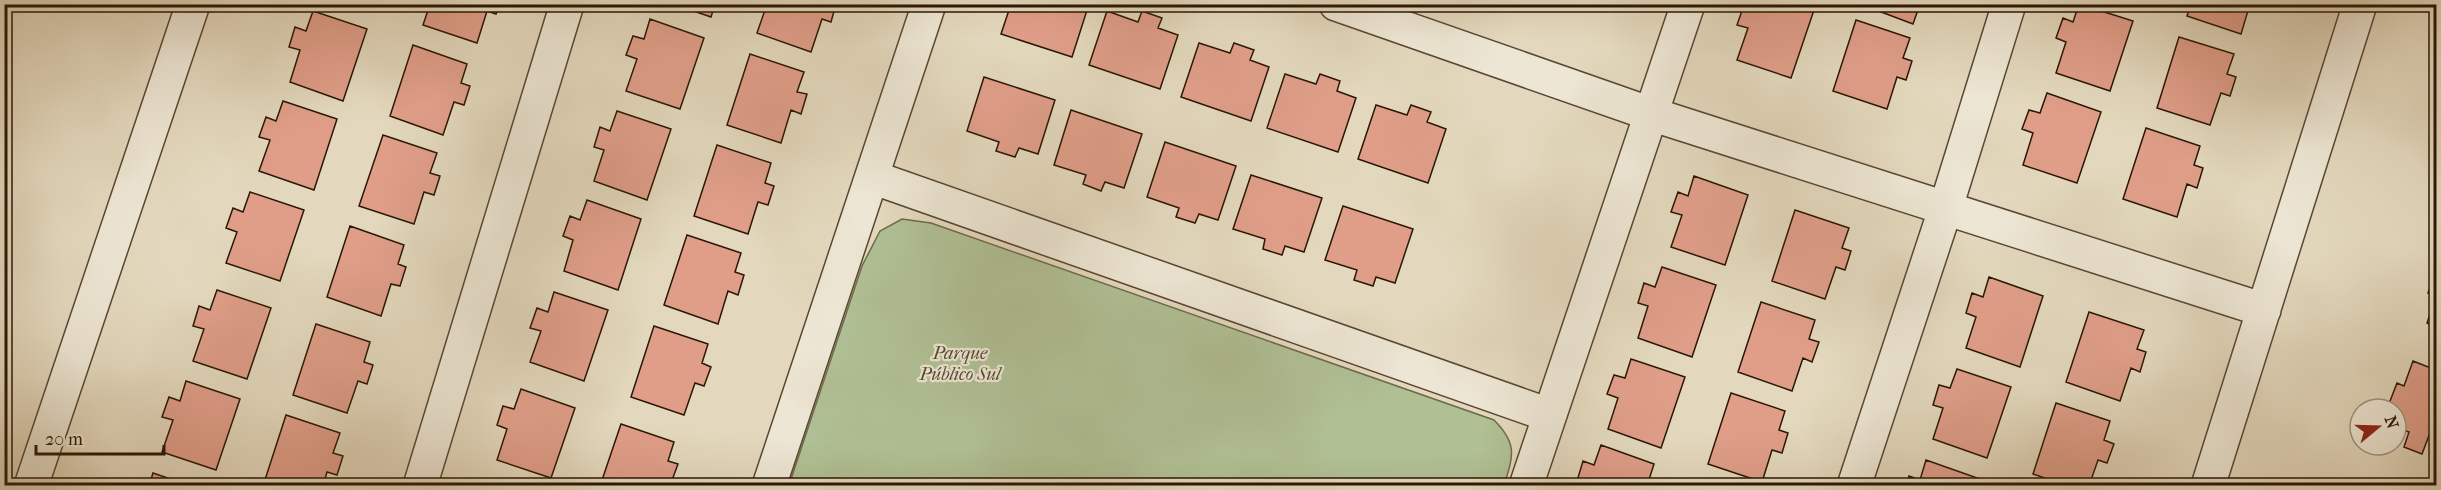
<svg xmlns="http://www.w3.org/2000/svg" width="2441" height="490" viewBox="0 0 2441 490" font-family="'IM FELL French Canon',serif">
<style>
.green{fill:#b0bf94;stroke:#6d6b4c;stroke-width:1.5}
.building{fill:#e09e89;stroke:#2a1705;stroke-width:1.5}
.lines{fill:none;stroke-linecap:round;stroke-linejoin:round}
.minor-casing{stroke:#584733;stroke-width:36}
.minor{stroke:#ede6d4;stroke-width:33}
.labels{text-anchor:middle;stroke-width:4.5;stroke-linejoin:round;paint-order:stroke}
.park-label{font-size:18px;font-style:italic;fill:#524930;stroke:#ede6d4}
</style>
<rect width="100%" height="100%" fill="#e3d8bd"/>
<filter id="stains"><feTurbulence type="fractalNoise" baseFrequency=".00333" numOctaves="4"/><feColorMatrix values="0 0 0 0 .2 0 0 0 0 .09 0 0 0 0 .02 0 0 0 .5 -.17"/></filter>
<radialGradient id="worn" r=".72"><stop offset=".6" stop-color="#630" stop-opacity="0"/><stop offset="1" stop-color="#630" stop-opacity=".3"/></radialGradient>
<path class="green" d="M902,219l29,4 563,197c23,23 20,35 10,65h-715l73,-219 18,-35z"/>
<path class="building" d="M430,4h70l-4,10 -9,-3 -10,32 -54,-18z
M673,4h42l-4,13z
M767,4h69l-5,18 -9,-3 -11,33 -54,-19z
M1011,4h78l-17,53 -71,-23z
M1756,4h50l9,3 -24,71 -54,-18 11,-32 -11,-3 7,-20 11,4z
M1860,4h60l-7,20z
M2079,4l54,17 -23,70 -54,-18 10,-31 -10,-4 7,-20 10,4z
M2191,4h59l-9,30 -54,-18z
M313,11l54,18 -24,72 -53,-19 10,-32 -11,-3 6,-20 11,4z
M1107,11l31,11 4,-11 20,7 -4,10 20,7 -18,54 -71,-24z
M650,19l54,19 -24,71 -54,-18 11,-32 -11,-4 7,-19 11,3z
M1856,20l54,18 -7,20 9,3 -6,19 -9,-3 -10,32 -54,-18z
M2179,37l55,17 -7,20 9,3 -6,19 -9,-3 -11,32 -53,-17z
M1199,43l31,10 4,-10 20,7 -4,10 19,7 -18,54 -70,-24z
M413,45l54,19 -6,19 9,3 -6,19 -10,-3 -11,33 -53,-19z
M750,54l54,18 -7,20 10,2 -6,20 -10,-4 -10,33 -54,-18z
M1285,74l31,10 4,-10 20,7 -3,10 19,7 -18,54 -71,-24z
M984,77l71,23 -17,54 -19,-6 -4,9 -19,-6 3,-9 -32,-11z
M2047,93l54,19 -24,71 -54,-18 10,-32 -11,-4 7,-19 11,3z
M283,101l54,18 -23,71 -55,-19 11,-31 -11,-3 7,-20 10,4z
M1376,105l31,10 4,-10 20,7 -4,10 19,7 -18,54 -70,-24z
M1071,110l71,24 -18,54 -19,-6 -4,9 -18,-7 3,-9 -32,-10z
M617,111l54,18 -24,71 -53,-19 10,-31 -10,-3 6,-20 10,4z
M2146,128l54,18 -6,19 9,3 -6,20 -10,-4 -10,33 -54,-18z
M383,135l54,18 -7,20 10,3 -6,19 -10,-3 -10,32 -55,-18z
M1165,142l71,24 -18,54 -19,-6 -4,9 -19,-6 3,-9 -32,-11z
M717,145l54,18 -6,20 9,3 -6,19 -10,-3 -10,32 -54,-18z
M1251,175l71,23 -18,54 -19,-6 -3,9 -19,-6 2,-10 -32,-10z
M1694,176l54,19 -23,70 -54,-18 11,-32 -11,-3 7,-20 10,4z
M250,192l54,18 -24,71 -54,-18 11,-31 -11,-4 7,-20 10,4z
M587,200l54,19 -23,71 -54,-19 9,-31 -10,-4 7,-20 10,4z
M1343,206l70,23 -18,54 -19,-6 -3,9 -19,-6 3,-10 -32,-10z
M1795,210l54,18 -7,20 9,3 -6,19 -9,-3 -11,32 -53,-18z
M350,226l54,19 -6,19 8,3 -6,19 -9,-2 -10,32 -54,-19z
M687,235l54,18 -6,19 9,3 -6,20 -10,-4 -10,33 -54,-19z
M1662,267l54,18 -24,72 -54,-19 10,-32 -10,-3 6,-20 11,4z
M2436,270v57l-9,-4 9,-27 -8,-3z
M1989,277l54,19 -23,71 -54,-19 10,-31 -10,-4 6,-20 11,4z
M217,290l54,18 -24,71 -54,-18 11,-32 -11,-3 6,-20 11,4z
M554,292l54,18 -24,71 -54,-19 11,-31 -11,-3 7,-20 11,4z
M1761,302l54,18 -6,19 10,3 -7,20 -9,-4 -11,33 -54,-19z
M2089,312l55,18 -7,19 9,3 -6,20 -9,-4 -11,33 -54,-19z
M316,324l54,18 -6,20 9,3 -6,19 -9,-3 -11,32 -54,-18z
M654,326l54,18 -6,19 9,4 -7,19 -9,-3 -11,32 -53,-18z
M1631,359l54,18 -24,71 -53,-19 10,-31 -11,-4 7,-19 11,3z
M2413,361l23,9v47l-14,37 -18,-7 5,-15 -13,-4v-19h-9l10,-26 7,3z
M1957,369l54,18 -24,71 -54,-19 10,-31 -10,-3 6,-20 11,3z
M186,381l54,18 -24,71 -54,-18 11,-32 -11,-3 7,-20 11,4z
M521,389l54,19 -24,70 -54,-18 10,-31 -10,-4 6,-19 11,3z
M1731,393l54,18 -6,19 9,3 -6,20 -10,-3 -10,32 -54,-18z
M2056,403l54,18 -6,19 10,4 -7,19 -9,-3 -9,26h-21l-35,-12z
M286,415l54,18 -7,20 10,3 -6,19 -10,-3 -4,14h-60z
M621,424l53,18 -6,19 10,3 -7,19 -9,-2 -2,5h-60z
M1601,445l53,19 -7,22h-60l-10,-5 6,-20 11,4z
M1926,460l54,19 -2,7h-72l3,-10 11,4z
M153,473l38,13h-42z
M1700,480l17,6h-19z"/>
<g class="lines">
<g class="minor-casing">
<path id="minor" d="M1336,4l315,110 613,196
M872,177l677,238
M31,486l162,-482
M420,486l147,-482
M769,486l160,-482
M1526,486l162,-482
M1854,486l92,-279 63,-203
M2208,486l152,-482"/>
</g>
<use href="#minor" class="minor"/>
</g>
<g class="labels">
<g class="park-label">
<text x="960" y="359">Parque<tspan x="960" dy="21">Público Sul</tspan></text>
</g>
</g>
<rect width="2441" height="490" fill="none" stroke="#e3d8bd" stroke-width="24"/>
<rect x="6" y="6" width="2429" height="478" fill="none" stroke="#2a1705" stroke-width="3"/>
<rect x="12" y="12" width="2417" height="466" fill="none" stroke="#2a1705" stroke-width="1.5"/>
<g transform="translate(2378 427) rotate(71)"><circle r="28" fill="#ede6d4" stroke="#9f9381" stroke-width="1.5"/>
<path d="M0-4.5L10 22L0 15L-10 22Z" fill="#8f2418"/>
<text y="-9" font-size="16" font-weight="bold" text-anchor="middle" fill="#2a1705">N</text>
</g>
<path d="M36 445v9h128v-9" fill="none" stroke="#2a1705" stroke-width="3"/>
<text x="45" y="445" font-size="18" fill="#2a1705" stroke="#ede6d4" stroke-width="4.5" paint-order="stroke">20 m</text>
<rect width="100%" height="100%" filter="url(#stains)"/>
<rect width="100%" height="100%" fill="url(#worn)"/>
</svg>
